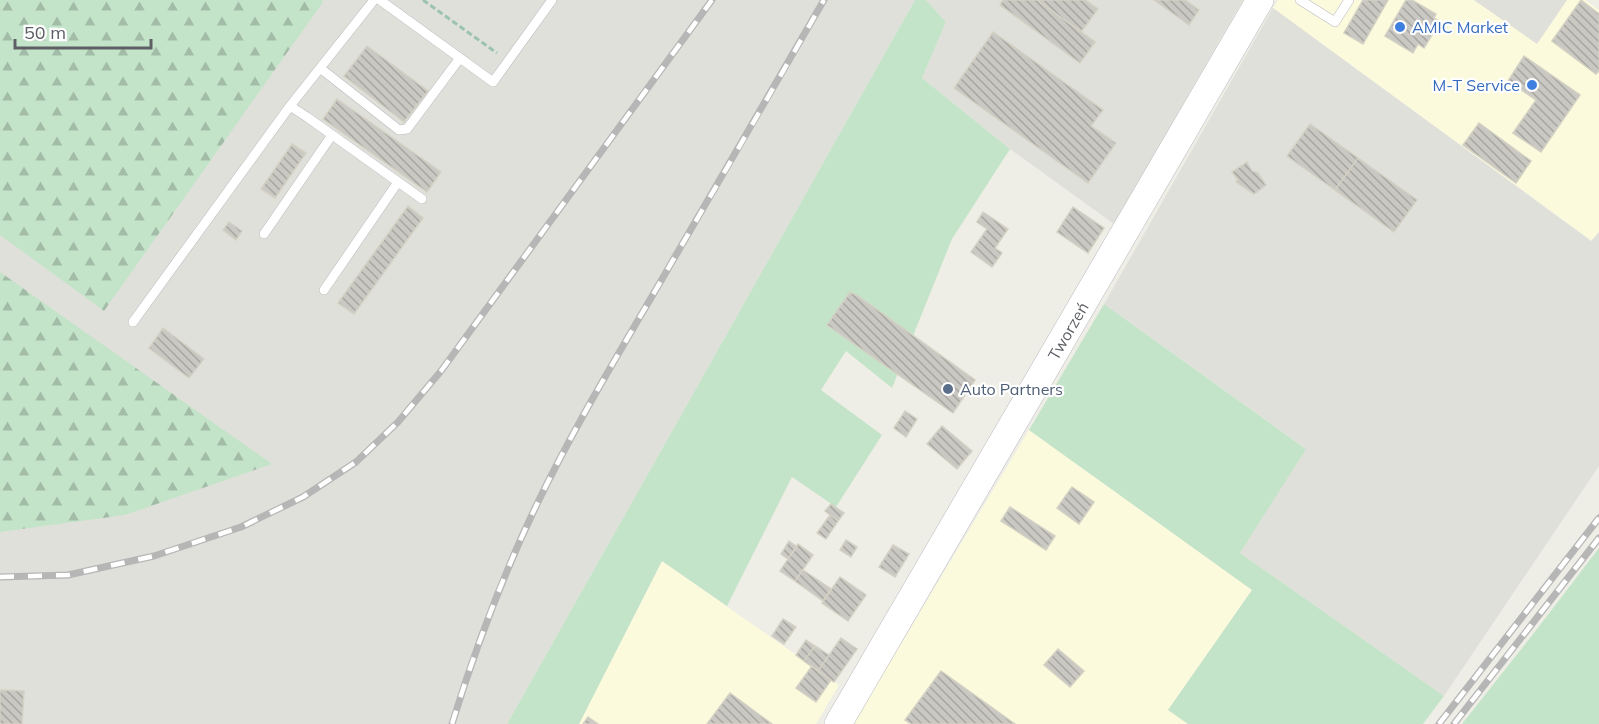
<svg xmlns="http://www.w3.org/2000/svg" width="1599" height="724" viewBox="0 0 1599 724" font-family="Mulish,sans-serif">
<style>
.commercial{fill:#fcfadd}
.industrial{fill:#e0e0da}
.grass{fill:#c4e4c9}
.forest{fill:url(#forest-firs)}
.building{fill:url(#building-back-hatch);stroke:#d3d1c4;stroke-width:1.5}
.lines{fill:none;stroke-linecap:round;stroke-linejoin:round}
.lane-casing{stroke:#b8b9be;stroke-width:10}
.secondary-casing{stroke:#bbbcc2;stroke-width:28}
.path{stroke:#9cc3ad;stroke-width:3;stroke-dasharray:6 3;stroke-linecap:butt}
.lane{stroke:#fff;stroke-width:9}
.secondary{stroke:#fff;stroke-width:27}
.rail-casing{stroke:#b6b6b7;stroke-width:7}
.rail{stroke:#fff;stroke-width:4.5;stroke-dasharray:14;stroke-linecap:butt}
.shop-dot{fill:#3f7fe0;stroke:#fff;stroke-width:2}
.service-dot{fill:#5c6f8a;stroke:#fff;stroke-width:2}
.labels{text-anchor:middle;stroke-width:4.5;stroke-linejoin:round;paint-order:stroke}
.shop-label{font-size:16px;fill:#366cbe;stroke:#fff;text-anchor:start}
.street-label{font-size:16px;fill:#5d5f65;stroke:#fff}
.service-label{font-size:16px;fill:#4e5e75;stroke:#fff;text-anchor:start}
</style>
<defs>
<pattern id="forest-firs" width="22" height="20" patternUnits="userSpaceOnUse" patternTransform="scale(1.5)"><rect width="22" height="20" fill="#c4e4c9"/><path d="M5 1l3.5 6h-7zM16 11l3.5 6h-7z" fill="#a2bca7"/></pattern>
<pattern id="building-back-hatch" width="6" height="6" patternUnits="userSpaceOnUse" patternTransform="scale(1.5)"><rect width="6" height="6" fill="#cac8c2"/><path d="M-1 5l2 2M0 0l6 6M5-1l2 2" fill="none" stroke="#a7a6a1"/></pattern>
</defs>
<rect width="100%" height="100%" fill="#efeee6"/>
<path class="commercial" d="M1278,0h196l63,43 30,-43h18l14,10v222l-7,9 -319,-233z
M1029,430l223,160 -84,120 20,14h-335z
M662,561l177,124 -23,39h-237z"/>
<path class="industrial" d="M0,0h915l-408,724h-507z
M926,0h317l-129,224 -104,-75 -88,-71 24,-56z
M1474,0h93l-30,44z
M1273,8l318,233 8,-9v234l-155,230 -204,-143 65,-105 -201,-144z"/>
<path class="grass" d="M915,0h11l20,22 -24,56 88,71 -58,90 -60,149 -46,-37 -25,39 61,45 -46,72 -44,-30 -65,129 -65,-45 -83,163h-72z
M1104,304l202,145 -66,104 204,143 -21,28h-235l-20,-14 84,-120 -223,-160z
M1599,548v176h-137l75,-95z"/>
<path class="forest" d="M0,0h321l2,2 -219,309 -104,-76z
M0,272l272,192 -147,51 -125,17z"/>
<path class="building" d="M1003,0h34l58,42 -15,21 -80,-58z
M1037,0h48l13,9 -17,23z
M1154,0h31l14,10 -10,15z
M1363,0h25l-25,44 -19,-11z
M1406,0h6l24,14 -2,4 6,4 -16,26 -6,-4 -5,9 -28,-17z
M1581,0l18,14v57l-3,3 -44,-33z
M993,32l110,78 -12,16 25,17 -28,40 -134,-95z
M367,46l61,45 -24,31 -60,-46z
M1524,56l56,39 -39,57 -28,-19 23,-33 -28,-19z
M337,99l104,73 -14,20 -104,-73z
M1479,123l52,38 -15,22 -53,-38z
M1310,124l48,34 -23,32 -48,-34z
M292,144l14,9 -31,45 -14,-9z
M1358,158l59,42 -23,32 -59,-42z
M1247,162l5,9 6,2 8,12 -12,9 -18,-12 2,-2 -6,-8z
M408,206l15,12 -69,96 -16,-11z
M1073,207l31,21 -16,25 -31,-21z
M983,212l25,17 -13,19 7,5 -10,14 -21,-15 16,-23 -10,-7z
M229,222l13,9 -6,9 -13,-10z
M850,292l8,4 117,84 -22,33 -126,-88z
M163,328l41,31 -15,19 -40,-30z
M905,411l12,8 -11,18 -12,-9z
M942,426l30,25 -15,18 -30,-25z
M1072,487l22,15 -15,22 -22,-16z
M831,504l13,9 -6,8 -13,-10z
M1010,507l45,29 -9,14 -45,-29z
M830,515l8,6 -12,18 -9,-6z
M846,540l11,7 -6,10 -11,-7z
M789,541l8,6 -9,12 -7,-5z
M798,544l15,11 -18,26 -15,-10z
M893,545l16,9 -14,23 -16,-10z
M803,570l28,19 -8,12 -28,-20z
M840,577l26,18 -18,26 -26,-18z
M783,619l13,8 -12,17 -12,-8z
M841,638l16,11 -23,33 -16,-11z
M806,640l9,6 -11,15 -8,-6z
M815,646l14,9 -11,16 -14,-10z
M1058,649l26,22 -14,16 -26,-22z
M812,666l19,14 -15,22 -20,-14z
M941,671l74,53h-104l-6,-4z
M0,690l24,1 -2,33h-22z
M730,693l42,31h-65z
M588,717l10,7h-15z"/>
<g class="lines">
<g class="lane-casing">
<path id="lane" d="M380,0l113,82 59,-82
M1300,0l35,22 14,-22
M320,68l79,62 8,-1 53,-71
M290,106l17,11 115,82
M264,234l68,-99
M324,290l74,-108
M133,322l157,-216 84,-106"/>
</g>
<g class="secondary-casing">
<path id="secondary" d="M838,724l422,-724"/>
</g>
<path class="path" d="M423,0l74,53"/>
<use href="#lane" class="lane"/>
<use href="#secondary" class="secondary"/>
<g class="rail-casing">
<path id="rail" d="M0,577l68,-2 86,-19 87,-29 62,-30 53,-35 42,-40 43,-51 271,-371
M452,724c23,-75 51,-149 85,-220 39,-81 87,-159 132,-237 52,-89 104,-178 155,-267
M1439,724l160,-206
M1454,724l145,-186"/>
</g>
<use href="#rail" class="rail"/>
</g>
<g class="shop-dot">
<circle cx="1400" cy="27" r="6"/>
<circle cx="1532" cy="85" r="6"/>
</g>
<circle class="service-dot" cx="948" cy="389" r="6"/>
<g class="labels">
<g class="shop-label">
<text x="1412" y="33">AMIC Market</text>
<text x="1520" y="91" text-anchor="end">M-T Service</text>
</g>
<g class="street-label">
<text transform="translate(1068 331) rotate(-60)" y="6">Tworzeń</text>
</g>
<g class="service-label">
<text x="960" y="395">Auto Partners</text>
</g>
</g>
<path d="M15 39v9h136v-9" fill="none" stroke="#5d5f65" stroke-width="3"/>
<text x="24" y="39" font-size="18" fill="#5d5f65" stroke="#ffffff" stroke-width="4.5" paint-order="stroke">50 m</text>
</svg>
